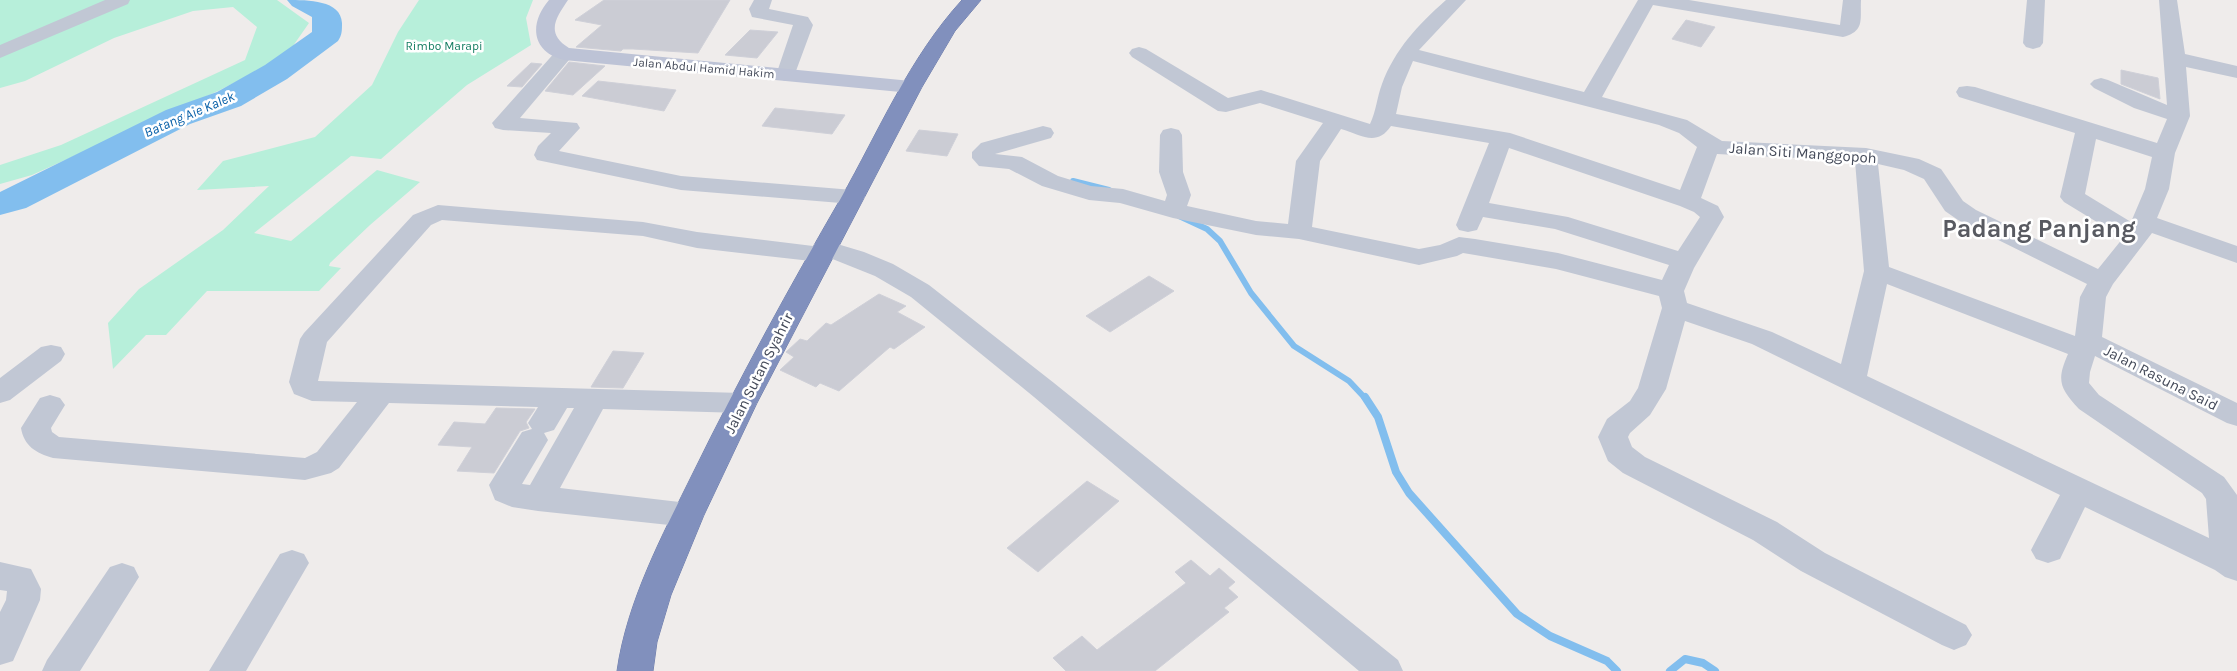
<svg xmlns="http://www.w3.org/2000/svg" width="2237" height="671" viewBox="0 0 2237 671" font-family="Karla,sans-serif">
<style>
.green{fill:#b7efda}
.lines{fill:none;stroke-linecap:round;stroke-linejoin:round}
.stream-far1{stroke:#82beee;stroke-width:6}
.stream{stroke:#82beee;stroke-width:8}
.river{fill:#82beee;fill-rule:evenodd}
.building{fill:#cbccd4;stroke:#cfd0d8}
.highway-casing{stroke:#6c7ba9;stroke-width:1}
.street{fill:#c1c7d4;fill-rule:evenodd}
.secondary{fill:#bdc3d6;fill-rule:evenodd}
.highway{fill:#8190bd;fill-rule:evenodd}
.labels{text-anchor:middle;stroke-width:5;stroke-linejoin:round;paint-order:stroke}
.far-park-label{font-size:12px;fill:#137c61;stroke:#fff}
.far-street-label{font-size:12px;fill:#444a59;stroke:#fff}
.far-water-label{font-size:14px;font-style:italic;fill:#0860a8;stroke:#fff}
.street-label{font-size:15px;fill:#444a59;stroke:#fff}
.town-label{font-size:25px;font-weight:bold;fill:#585a61;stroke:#fff}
</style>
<rect width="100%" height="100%" fill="#efeceb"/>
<path class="green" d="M0,0h277l32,23 -23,33 -68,35 -186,84 -32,9v-19l61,-20 184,-85 12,-33 -24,-20 -40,4 -79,27 -89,43 -25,7z
M419,0h114l-7,18 5,27 -64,40 -86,74 -30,-3 -97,77 37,8 86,-71 43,12 -50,43 -40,38 -1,3 12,2 -22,23h-112l-41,44h-20l-33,34 -5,-46 31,-34 84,-59 46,-44 -72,4 26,-29 92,-24 57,-52 26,-53z"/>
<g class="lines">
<path class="stream-far1" d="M1073,181l36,9
M1179,216l28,13 13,12 31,52 43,53 55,35 16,17"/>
<path class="stream" d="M1365,397l13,20 18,55 13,21 108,121 33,22 57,25 10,10
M1670,671l15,-12 18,4 12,8"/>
<path class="river" d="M287,0c21,0 54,0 55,23 0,8 0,12 -4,18l-51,38 -46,27 -51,18 -164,84 -26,7v-23l166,-82 51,-18 48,-27 47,-33v-15l-20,-11z"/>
</g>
<path class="building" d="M604,0h126l-32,53 -65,-4h-10l-2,2 -45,-4 26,-22 -27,-5z
M1686,20l29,7 -14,20 -29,-8z
M750,30l28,2 -21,26 -32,-3z
M569,62l36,4 -32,29 -28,-4z
M531,63l11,1 -20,23 -15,-1z
M2121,70l37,8 2,21 -39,-15z
M598,81l53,6 25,3 -12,21 -82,-15z
M775,108l70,7 -13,19 -70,-8z
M919,130l39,4 -11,22 -41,-5z
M1149,276l25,15 -64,41 -24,-16z
M879,294l27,12 -9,6 28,15 -31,22 -4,-2 -51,44 -19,-8 -4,4 -36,-17 14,-13 -8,-5 14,-13 7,2 19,-18 5,2z
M613,351l31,2 -21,35 -32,-1z
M496,408l39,1 -9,13 3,6 -9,3 -26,42 -37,-2 15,-24 -34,-2 16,-23 31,2z
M1087,481l32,20 -81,71 -31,-24z
M1191,560l19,16 9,-8 16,14 -7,6 10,9 -14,11 5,4 -74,59h-89l-13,-13 29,-22 15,14 89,-67 -11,-11z"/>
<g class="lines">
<g class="highway-casing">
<path id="highway" d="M962,0h19l-26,31 -33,56 -165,316 -53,112 -33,80 -14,47 -4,29h-36c10,-70 45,-135 76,-198 46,-94 96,-185 148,-275 38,-67 68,-140 121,-198z"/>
</g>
<path class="street" d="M105,0h25l-2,4 -128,54v-13z
M754,0h18l-3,9 39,8 5,8 -20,54 -7,2 -7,-2 -3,-4 17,-50 -41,-8 -3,-8z
M1446,0h20l-47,50 165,42 54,-92h51l151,25 3,-25h18c-1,20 4,31 -18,37l-190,-32 -51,92 85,23 35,21 144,7 53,11 22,10 22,32 13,9 122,59 25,-31 -59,-36 -4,-5 15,-64 -116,-36 -3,-5 3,-5 8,-1 8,1 182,56 10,-24 -33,-11 -40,-20 -4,-4 4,-4 7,-2 7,2 59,25 -8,-105h18l8,54 52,12v12l-51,-11 4,49 -15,37 -6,36 -12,29 80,28v17l-85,-30 -39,51 -7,13 -4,40 135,66v23l-10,-3 -132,-67 -5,16 -1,11 10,12 125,82 13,18v86l-12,-4 -10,-7 -130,-63 -25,52 -12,4 -12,-4 -5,-9 29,-55 -308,-151 -67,-23 -19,68 -16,26 -20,18 -2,4 4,10 13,10 132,65 48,31 141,72 6,10 -6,10 -12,5 -12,-5 -141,-74 -48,-31 -130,-67 -15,-12 -10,-24 9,-18 23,-18 8,-13 24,-80 -3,-12 -103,-27 -81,-14 -12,-2 -6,3 -38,9 -120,-26 -43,-4 -83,-17 -53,-15 -31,-3 -47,-14 -33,-17 -30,-3 -7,-8v-6l9,-9 62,-17 8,2 3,5 -3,5 -56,16 27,3 36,19 33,10 32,3 42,12 2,-6 -8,-23 1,-37 3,-5 8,-2 8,2 3,5 1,37 8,23 -4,11 69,15 32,3 8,-63 27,-38 -63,-20 -34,9 -8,-1 -86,-54 -3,-4 3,-4 7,-2 7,2 82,49 33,-8 109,34c6,-12 7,-27 12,-40 13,-35 36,-59 64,-84zM1413,61l246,64 20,8 18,14 -17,43 -170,-57 -114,-19 6,-27zM1391,126l98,17 -33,82 3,5 9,2 9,-2 6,-13 72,12 114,36 -7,15 -104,-27 -83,-14 -16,-2 -19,8 -21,4 -107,-22 8,-66 21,-32c20,6 36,18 50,-3zM2096,139l56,18 -7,32 -14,33 -46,-28zM1509,148l171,58 14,6 6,5 -22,34 -110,-34 -79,-14zM1717,154l138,7 9,110 -23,93 -69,-32 -85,-29 -3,-12 10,-23 30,-51 -6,-11 -17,-8zM1878,164l26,6 20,9 21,32 13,9 129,64 -7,13 -5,39 -186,-69zM1887,284l181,70c-12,27 -8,34 11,55l123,84 4,6 3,39 -342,-162z
M2027,0h18l-2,43 -3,4 -7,2 -7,-2 -3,-4z
M564,48l7,2 3,4 -54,64 57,5 3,5 -21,23 122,25 172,14 8,2 4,5 -4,5 -8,2 -172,-14 -144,-30 -3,-5 4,-9 13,-13 -48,-3 -8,-2 -3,-5 65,-73z
M438,205l205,17 54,10 116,14 2,-3 9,-3 40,12 29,12 36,21 125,98 344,277 5,11h-44l-325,-274 -123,-100 -36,-21 -45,-18 -10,4 -123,-14 -54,-12 -201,-16 -11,5 -104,117 -9,39 424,12 10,3 5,7 -5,7 -10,3 -139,-4 -43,79 128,15 11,3 5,9 -5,9 -11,3 -150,-16 -26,-4 -17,-7 -6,-15 33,-53 10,-3 -4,-6 10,-16 -149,-4 -50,65 -8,5 -26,7 -252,-22c-17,-5 -29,-12 -32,-30l19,-30 10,-3 10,3 5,7 -14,23 1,4 7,5 246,21 12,-6 40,-50 -45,-1 -18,-7 -5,-12 11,-43 4,-6 109,-118zM567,408h7l-44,77 -8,-1 26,-44 -4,-7 10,-3z
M51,345l10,2 4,7 -4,7 -51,39 -10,3v-25l41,-31z
M292,550l12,4 5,9 -63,108h-37l71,-117z
M0,562l31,7 10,20 -1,11 -27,61 -13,4v-53l6,-12 1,-9 -7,-1z
M122,563l12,4 5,10 -59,94h-38l5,-11 63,-93z"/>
<path class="secondary" d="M549,0h19c-12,18 -23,33 1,48l342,33 7,2 4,4 -4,4 -7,2 -347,-33c-33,-8 -35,-37 -15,-60z"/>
<use href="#highway" class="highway"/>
</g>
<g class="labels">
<g class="far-park-label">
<text x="444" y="50">Rimbo Marapi</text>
</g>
<g class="far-street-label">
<text transform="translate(704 68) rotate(5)" y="4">Jalan Abdul Hamid Hakim</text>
</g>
<g class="far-water-label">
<text transform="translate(189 114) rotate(-23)" y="5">Batang Aie Kalek</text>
</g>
<g class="street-label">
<text transform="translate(1803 153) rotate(4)" y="5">Jalan Siti Manggopoh</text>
<text transform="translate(759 373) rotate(-63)" y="5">Jalan Sutan Syahrir</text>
<text transform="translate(2161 378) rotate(27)" y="5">Jalan Rasuna Said</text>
</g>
<g class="town-label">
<text x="2039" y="237">Padang Panjang</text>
</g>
</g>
</svg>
